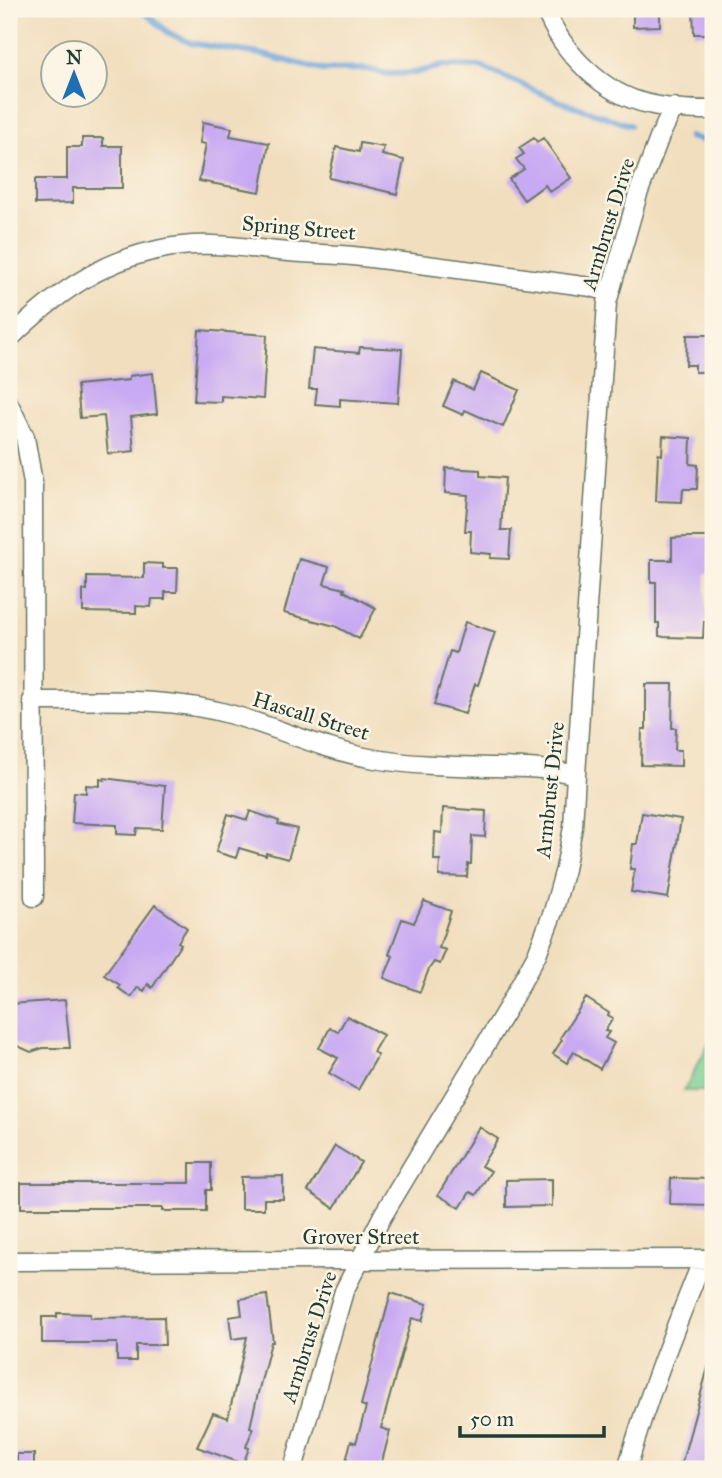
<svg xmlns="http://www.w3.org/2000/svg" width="722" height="1478" viewBox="0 0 722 1478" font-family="'IM FELL Great Primer',serif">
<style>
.green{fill:#77ce93;stroke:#4b8664;stroke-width:2}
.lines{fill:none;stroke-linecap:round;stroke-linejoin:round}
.stream{stroke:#6da3db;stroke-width:6}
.building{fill:#c8a9f3}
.street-casing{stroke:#687564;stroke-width:21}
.street{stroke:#fff;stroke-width:18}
.labels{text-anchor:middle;stroke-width:5;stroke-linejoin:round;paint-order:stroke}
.street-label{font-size:21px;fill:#1f3d34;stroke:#fcf5e5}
</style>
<rect width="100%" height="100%" fill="#fcf5e5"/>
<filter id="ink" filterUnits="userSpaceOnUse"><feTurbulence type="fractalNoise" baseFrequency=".0143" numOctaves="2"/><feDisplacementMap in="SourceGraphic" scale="14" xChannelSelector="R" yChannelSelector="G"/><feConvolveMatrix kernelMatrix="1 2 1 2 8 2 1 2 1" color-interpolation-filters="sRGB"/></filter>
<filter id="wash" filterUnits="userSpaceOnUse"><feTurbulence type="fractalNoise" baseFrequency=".00686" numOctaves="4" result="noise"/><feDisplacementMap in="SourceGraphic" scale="28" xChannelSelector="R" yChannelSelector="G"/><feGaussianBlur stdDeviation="1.57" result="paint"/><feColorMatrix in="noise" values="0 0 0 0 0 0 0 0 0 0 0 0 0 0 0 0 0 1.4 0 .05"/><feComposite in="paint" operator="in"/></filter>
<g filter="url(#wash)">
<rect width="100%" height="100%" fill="#f1debe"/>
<path class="green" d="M713,1035v56h-29z"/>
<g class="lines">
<path class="stream" d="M137,9l11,6 21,18 22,10 69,11 63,16 43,-1 22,5 26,-1 29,-7 39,1 77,34 71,24
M689,137l24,6"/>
</g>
<g id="blocks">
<path class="building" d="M633,9h27v17l-27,1z
M693,9h20v25h-19z
M203,122l29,6 -2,8 39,7 -9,49 -61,-11 7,-37 -6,-1z
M82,138h21v8h19v42h-49v15l-38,1v-25h32v-32h15z
M534,138l3,4 6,-4 28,40 -21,14 -5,-7 -21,15 -15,-21 15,-10 -8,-10 8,-5 -5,-6z
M360,143l24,4 -2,8 22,5 -7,34 -68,-16 7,-31 23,5z
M199,330l68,5 -4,64 -42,-3v6l-27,-1z
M687,335h26v37h-18v-7h-9z
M360,347l42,2 -4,54 -58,-4v7l-25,-2 2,-15h-8l4,-40 46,4z
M153,373l4,41 -26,3 3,34 -26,3 -4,-38 -24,2 -3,-33 52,-5v-4z
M481,373l38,17 -16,37 -38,-17 -2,5 -20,-9 11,-25 19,9z
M663,436l28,2 -1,26 8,1 -1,24h-14l-1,13 -26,-1 2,-47 4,1z
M446,468l34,2v6l25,2 -4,52h10l-2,29 -19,-1 1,-4 -21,-2 1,-21h-6l3,-36 -23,-2z
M686,537h25l-2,36h-3v35h6v14h-8l-1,16 -39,-1 -5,-1v-13h-3v-41h-5v-22h21v-22z
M299,559l30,8 -5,17 21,5 -1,2 32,17 -17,31 -24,-13 -51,-13z
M144,563l19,1v4h15l-1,24h-12v7h-13l-1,8 -15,-1v7l-53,-1v-22h4v-13l57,1z
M465,622l30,10 -17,53 -3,-1 -10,30 -31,-9 16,-54 6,2z
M646,684h27l-1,44h4l-1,22h6v16l-40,-1 1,-36h4z
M104,778l61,8 -3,43 -25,-1 -1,7 -19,-1v-9l-45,-2 2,-31 12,1v-8l14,1v-7l4,1z
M443,808l43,3 -1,26 -13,-1 -1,28h-3l-1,13 -28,-1 1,-16h-6l1,-28 7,1z
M250,811l29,10 -1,3 19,5 -9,30 -22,-6v3l-27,-8 -3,10 -20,-6 12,-38 19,6z
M642,813l39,6 -13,79 -37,-6 4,-23h-5l3,-25h4z
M424,901l27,10 -12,37 7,2 -6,14 -6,-2 -5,7 -9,23 -36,-14 9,-22 -4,-2 13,-35 12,4z
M155,905l32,23 -9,14 3,2 -29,44 -4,-4 -4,7 -6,-4 -7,10 -13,-9 2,-3 -16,-10z
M586,998l23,15 -1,2 5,3 -8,13 4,1 -4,6 9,5 -14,26 -26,-17 -7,11 -14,-9 9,-14 -2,-2z
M65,1000l5,48h-27l-12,4 -18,-8 -1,-7h-3v-33z
M347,1016l36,19 -10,17 5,3 -20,35 -29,-17 9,-15 -19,-10 11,-20 8,4z
M479,1127l19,12 -17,27 10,5 -15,24 -6,-3 -10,16 -22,-13z
M335,1146l26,16 -27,46 -26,-17z
M190,1163h21v27h-5v21h-43v-3h-142v-25h169z
M283,1176v23h-19v10h-23v-32z
M671,1178l41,1v26l-42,-1z
M552,1179v27l-46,1v-27z
M391,1293l36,11 -5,17 -10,-3 -8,27 -23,83 9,3 -10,38h-31l2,-7 -5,-1 5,-20 5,2 10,-36 -5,-2z
M267,1295l6,47h-2l-13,51 -8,34 3,1 -7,19 3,1 -6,16 -46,-17 16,-34 15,5 19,-81 -15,2 -3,-22 13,-2 -2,-16z
M57,1313l33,1v4l74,-1 1,28h-29v16h-19v-18h-75v-26h15z
M709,1364l4,1v104h-33z
M17,1454h17v15h-17z"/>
</g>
</g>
<g filter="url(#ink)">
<use href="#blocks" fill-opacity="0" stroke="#687564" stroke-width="2"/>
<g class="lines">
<g class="street-casing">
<path id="street" d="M545,9c17,43 57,85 104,95 20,5 43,6 64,6
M9,339c42,-41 89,-77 148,-89 47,-11 85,-2 132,2 21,2 43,2 64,4 79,9 158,20 238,31l19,5
M9,404l16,33 8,46 1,414
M32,701c67,0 136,-5 201,14 48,14 93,36 142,44 41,7 82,7 122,8 27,1 53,1 79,8
M9,1261l704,-2
M293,1469l51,-178 39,-76 124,-206 30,-55 16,-42 12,-43 8,-42 3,-52 31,-472 31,-109 22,-58 14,-29
M627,1469c20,-72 48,-141 76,-210"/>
</g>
<use href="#street" class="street"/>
</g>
</g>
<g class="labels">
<g class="street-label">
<text transform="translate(608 224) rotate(-73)" y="7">Armbrust Drive</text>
<text transform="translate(299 228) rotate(5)" y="7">Spring Street</text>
<text transform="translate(311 716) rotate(17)" y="7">Hascall Street</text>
<text transform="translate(550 790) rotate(-84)" y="7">Armbrust Drive</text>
<text x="361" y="1244">Grover Street</text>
<text transform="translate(309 1337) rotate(-72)" y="7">Armbrust Drive</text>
</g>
</g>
<rect width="722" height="1478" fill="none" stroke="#fcf5e5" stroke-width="35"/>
<g transform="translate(74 74)"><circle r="33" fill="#fcf5e5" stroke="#a4ab9e" stroke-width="2"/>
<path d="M0-5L12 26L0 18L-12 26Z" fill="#1f6fb2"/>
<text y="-10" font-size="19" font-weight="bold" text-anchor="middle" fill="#1f3d34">N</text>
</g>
<path d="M460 1426v10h144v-10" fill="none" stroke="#1f3d34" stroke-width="3.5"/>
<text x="470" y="1426" font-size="21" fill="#1f3d34" stroke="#fcf5e5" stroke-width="5" paint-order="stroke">50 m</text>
</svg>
